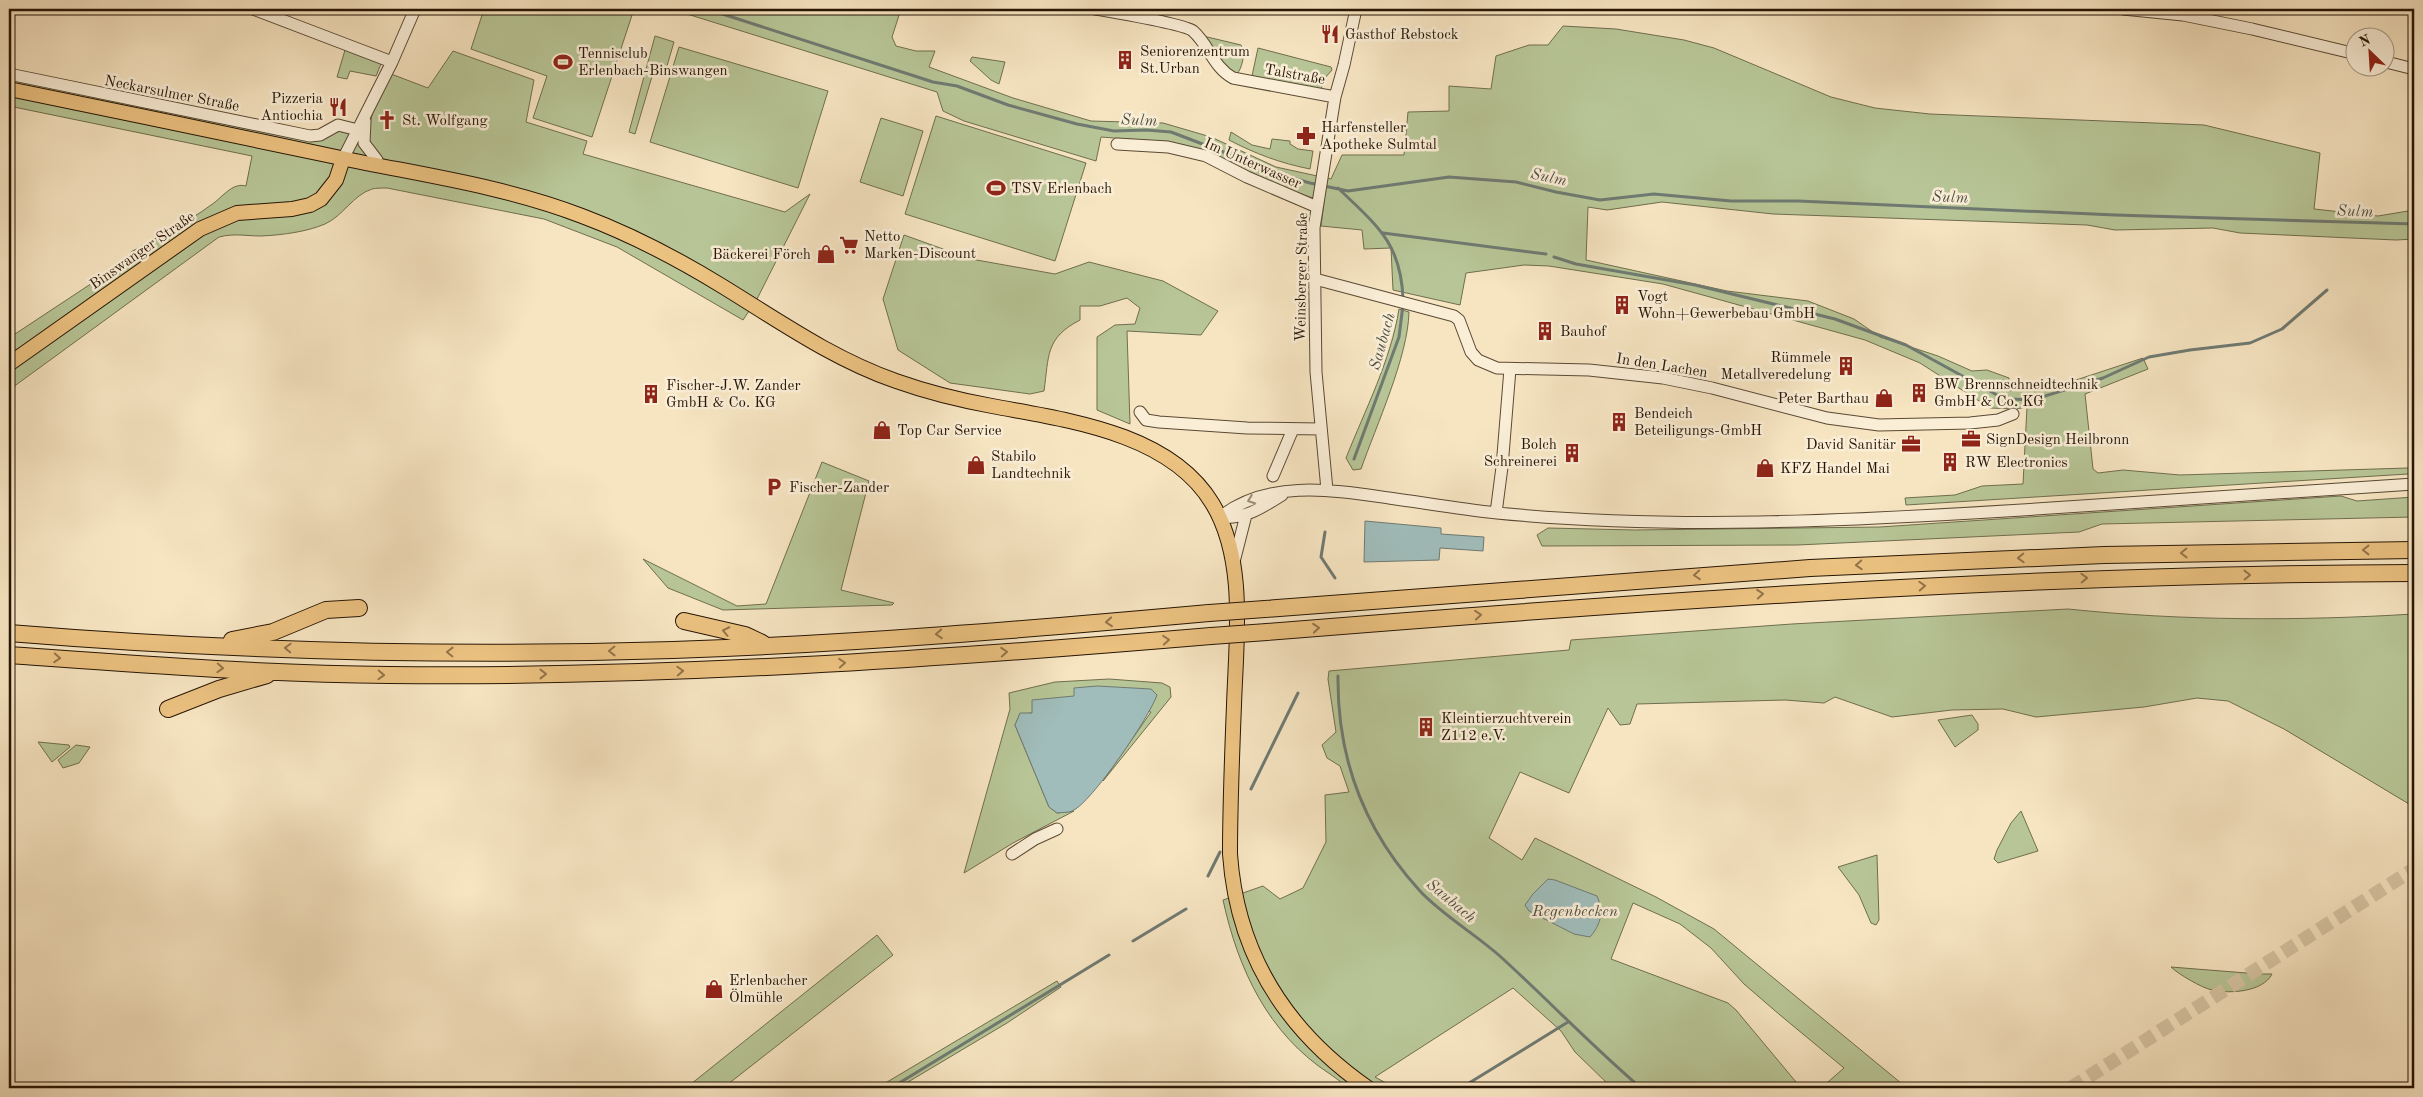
<svg xmlns="http://www.w3.org/2000/svg" width="2423" height="1097" viewBox="0 0 2423 1097" font-family="'Old Standard TT',serif">
<style>
.green{fill:#b8c697;stroke:#6f6e4e}
.water{fill:#a0bdbb;stroke:#6f7a72}
.lines{fill:none;stroke-linecap:round;stroke-linejoin:round}
.stream{stroke:#6f7a72;stroke-width:3}
.major-tunnel{stroke:#d8c6a6;stroke-width:14;stroke-dasharray:14 7;stroke-linecap:butt}
.minor-casing{stroke:#5a4934;stroke-width:13}
.major-casing{stroke:#261504;stroke-width:16}
.highway-casing{stroke:#261504;stroke-width:18}
.minor{stroke:#faeed7;stroke-width:11}
.major{stroke:#ecc281;stroke-width:14}
.highway{stroke:#ecc281;stroke-width:16}
.highway-bridge-casing{stroke:#261504;stroke-width:18;stroke-linecap:butt}
.highway-bridge{stroke:#ecc281;stroke-width:16}
.oneway{stroke:#9b8c78}
.oneway2{stroke:#937449}
.labels{text-anchor:middle;stroke-width:5;stroke-linejoin:round;paint-order:stroke}
.poi-label{font-size:15px;fill:#261504;stroke:#faeed7;text-anchor:start}
.street-label{font-size:15px;fill:#261504;stroke:#faeed7}
.water-label{font-size:16px;font-style:italic;fill:#515044;stroke:#faeed7}
</style>
<rect width="100%" height="100%" fill="#f7e5c2"/>
<filter id="stains"><feTurbulence type="fractalNoise" baseFrequency=".004" numOctaves="4"/><feColorMatrix values="0 0 0 0 .2 0 0 0 0 .09 0 0 0 0 .02 0 0 0 .5 -.17"/></filter>
<radialGradient id="worn" r=".72"><stop offset=".6" stop-color="#630" stop-opacity="0"/><stop offset="1" stop-color="#630" stop-opacity=".3"/></radialGradient>
<path class="green" d="M484,9h150l-42,128 -59,-19 14,-42 -76,-27z
M671,9h230l-9,28 4,9 20,5h19l-6,16 84,31 78,23 72,2 48,14 65,30 55,12 11,-24h62l4,-43 41,-1v-25l42,3 5,-33 33,-11h19l15,-19 53,3 68,11 30,8 117,49 44,11 55,6 274,11 116,28 -6,56 64,7 36,-6v29l-18,1 -156,-7 -27,-5 -98,2 -28,-5 -314,-11 -111,-12 -55,8 -19,-3 -2,53 141,31 81,10 46,18 26,18 58,19 34,15 15,-1 22,8 1,13 34,-10 23,2 76,-25 5,11 -63,25 8,75 5,4 25,-3 57,5 228,-7 6,2v2l-6,2 -502,31 -1,-7 50,-3 27,-9 41,-2 4,-77 -11,2 -26,-1 -70,-45 -55,-23 -202,-56 -114,-18 -25,-1 -58,8 -6,32 -67,-15 -2,-42 -27,1 -2,-19 -41,-4 3,-24 -171,-61 -52,-4 -5,24 -132,-40 -21,-10 -6,-19z
M655,36l19,6 -10,34 -11,-3 -18,61 -6,-2z
M1203,36l38,9c5,8 1,23 -4,29l-15,-7z
M679,47l149,44 -30,97 -148,-46z
M1258,48l73,19 1,3 -8,9 -3,11 -69,-14z
M345,50l36,14 -5,12 -26,-5 -3,8 -10,-2z
M453,51l81,29 -8,42 61,19 -4,13 202,58 25,-18 -53,105 -14,21 -126,-73 -73,-28 -157,-31c-5,0 -11,0 -15,1 -19,6 -29,27 -47,35 -19,8 -43,11 -64,12 -16,0 -26,-3 -42,1l-210,153v-52l124,-82 -2,-4c26,-15 56,-29 80,-47 11,-7 21,-23 35,-19l6,-30 -243,-50v-28l301,62 25,-10 31,8 8,-30 17,-34 37,14z
M972,57l33,5 -6,22 -8,-4 -21,-19z
M936,116l150,47 -31,98 -150,-47z
M881,118l42,13 -20,65 -43,-14z
M1231,132l21,13 18,4 2,-10 18,2v3l8,5 15,2 -3,18c-30,-6 -54,-15 -81,-29z
M904,235l67,24 84,15 34,-12 74,19 55,30 -17,24 -74,-4 3,93 -33,-14v-73l18,-12 20,-1 5,-16 -13,-10 -27,8h-20v14c-35,18 -31,36 -36,71l-14,3 -80,-11 -52,-33 -15,-51z
M1399,309l10,3c-1,45 -33,114 -48,157l-8,1 -7,-12c19,-48 45,-98 53,-149z
M822,462l47,19 -28,109 53,13 -2,2 -169,5 -55,-22 -25,-29 94,47 29,-2z
M2341,496l16,5 57,-4v20l-312,7 -23,8 -282,13 -255,1 -5,-11 11,-7 87,2 245,-3z
M2068,609c115,12 231,12 346,5v193l-130,-78 -56,-28 -31,-3 -53,9 -108,10 -33,-8 -51,1 -60,7 -57,-20 -11,6 -39,-3 -148,4 -7,20 -10,1 -12,-17 -39,85 -49,-21 -31,66 33,22 13,-22 121,59 58,32 193,159h-86l23,-20 -64,-53 -36,-31 -33,-36 -31,-24 -47,-21 -22,56 117,44 8,7 65,78h-189l-37,-36 -14,-21 -48,-43 -138,89 20,11c-13,0 -30,3 -43,0 -7,-2 -16,-10 -22,-14 -62,-40 -92,-105 -107,-174l40,-14 17,13 23,-11 23,-46 -1,-47 24,-3 -9,-26 -13,-8 -5,-13 14,-13 -8,-53 1,-8 240,-21 2,-10 221,-16z
M1109,679l53,4 8,4 1,10 -68,84 48,-69 -76,-16 -43,17 -12,1 -5,11 34,82 8,6 17,-2 -61,32 -49,30 46,-164 -1,-16 46,-11z
M1972,715l6,9v6l-23,17 -17,-27z
M38,742l31,3 1,2 -18,15z
M76,745l14,2 -11,16 -16,5 -5,-8z
M2021,811l17,40 -40,12 -4,-4 3,-9 14,-27z
M1877,855l2,65 -3,5 -5,-2 -12,-28 -21,-28z
M877,935l16,20 -170,133h-37z
M2171,967l88,7h13c-9,18 -42,20 -60,16 -10,-2 -34,-16 -41,-23z
M1057,981l4,6 -54,36 -109,65h-21z"/>
<path class="water" d="M1365,521l76,7v6l43,3 -1,14 -43,-3 -1,12 -75,2z
M1097,686l54,3 6,6c-7,21 -66,109 -85,116 -4,2 -10,1 -15,2l-8,-6 -34,-82 5,-12h12v-13l42,-4v-8z
M1548,879l7,1 42,16c7,16 4,28 -7,41l-16,-3 -45,-23 -4,-6 8,-11z"/>
<g class="lines">
<path class="stream" d="M707,9l226,73 24,4 51,19 69,19 37,7 32,-1 25,2 76,29 21,10 42,12 38,8 101,-14 67,5 40,10 44,8 54,-6 77,7h67l317,14 299,9
M1338,188c38,37 63,54 65,111
M1383,233l163,21
M1554,257l22,7 119,21 140,34 71,26 91,50
M2011,399l21,1 71,-22 46,-21 41,-7 60,-7 32,-14 45,-39
M1354,459l45,-122 4,-32
M1325,532l-4,25 14,21
M1338,676c-1,83 26,154 82,215 21,23 58,45 82,67 47,43 91,89 139,130
M1251,789l47,-96
M1208,876l12,-24
M1133,941l53,-32
M891,1088l218,-133
M1461,1088l107,-66"/>
<path class="major-tunnel" d="M2071,1088l343,-219"/>
<g class="minor-casing">
<path id="minor" d="M253,9l139,53
M1095,9c17,3 89,15 98,22 16,14 20,36 40,47l102,19
M2123,9l60,6 69,14 104,25
M2386,62l28,7
M9,74l301,62 10,-1 18,-10 20,5
M365,121l-1,22 13,17 -2,5
M1117,144l51,3 38,9 41,21 70,30
M343,159l49,-97 23,-53
M1315,279l139,37 5,4 12,32 7,8 19,8 92,2 74,8 49,10 115,30 52,7 91,-2 28,-3 15,-6
M1140,412l6,8 13,2 88,6 74,1
M1273,476l20,-47
M1327,490l-11,-118 -2,-144 21,-131 9,-32 12,-56
M1496,513l6,-46 8,-98
M1220,517c48,-38 113,-27 169,-19 36,5 72,11 108,15 174,17 350,8 525,-3 131,-9 262,-17 392,-26
M1220,517c24,3 43,-10 62,-22
M1234,562l12,-47
M1012,854l23,-15 22,-10"/>
</g>
<g class="major-casing">
<path id="major" d="M9,89c111,22 221,46 332,69 81,17 163,28 241,58 48,18 96,43 140,70 57,35 111,73 174,95 31,11 63,19 96,25 73,14 177,26 220,97 35,57 24,138 22,202 -2,50 -4,100 -4,149 7,101 56,177 138,234
M9,364l191,-135 37,-16 55,-4 18,-4 11,-6 15,-19 7,-21"/>
</g>
<g class="highway-casing">
<path id="highway" d="M1265,609l545,-41 294,-13 310,-5
M684,621l61,14 17,8
M1267,632c382,-31 764,-58 1147,-59
M9,633c220,18 443,24 664,17 179,-6 358,-21 536,-37
M232,640l41,-8 53,-22 33,-2
M9,655c126,9 253,19 380,20 275,3 549,-16 822,-39
M168,709l51,-20 48,-14"/>
</g>
<use href="#minor" class="minor"/>
<use href="#major" class="major"/>
<use href="#highway" class="highway"/>
<g class="highway-bridge-casing">
<path id="highway-bridge" d="M1209,613l56,-4
M1211,636l56,-4"/>
</g>
<use href="#highway-bridge" class="highway-bridge"/>
</g>
<defs><path id="oneway-chevron" d="M-2-3.5L2.5 0L-2 3.5" fill="none" stroke-width="1.6" stroke-linecap="round" stroke-linejoin="round" transform="scale(1.25)"/></defs>
<use class="oneway" href="#oneway-chevron" transform="translate(1251 500) rotate(159)"/>
<g class="oneway2">
<use href="#oneway-chevron" transform="translate(2366 550) rotate(180)"/>
<use href="#oneway-chevron" transform="translate(2184 553) rotate(179)"/>
<use href="#oneway-chevron" transform="translate(2021 558) rotate(178)"/>
<use href="#oneway-chevron" transform="translate(1859 565) rotate(177)"/>
<use href="#oneway-chevron" transform="translate(1697 575) rotate(176)"/>
<use href="#oneway-chevron" transform="translate(2247 575) rotate(-1)"/>
<use href="#oneway-chevron" transform="translate(2084 578) rotate(-2)"/>
<use href="#oneway-chevron" transform="translate(1922 586) rotate(-3)"/>
<use href="#oneway-chevron" transform="translate(1760 594) rotate(-4)"/>
<use href="#oneway-chevron" transform="translate(1478 615) rotate(-5)"/>
<use href="#oneway-chevron" transform="translate(1109 622) rotate(175)"/>
<use href="#oneway-chevron" transform="translate(1316 628) rotate(-5)"/>
<use href="#oneway-chevron" transform="translate(726 631) rotate(-168)"/>
<use href="#oneway-chevron" transform="translate(939 634) rotate(176)"/>
<use href="#oneway-chevron" transform="translate(1166 640) rotate(-5)"/>
<use href="#oneway-chevron" transform="translate(288 648) rotate(-178)"/>
<use href="#oneway-chevron" transform="translate(612 651) rotate(179)"/>
<use href="#oneway-chevron" transform="translate(450 652) rotate(-179)"/>
<use href="#oneway-chevron" transform="translate(1004 652) rotate(-4)"/>
<use href="#oneway-chevron" transform="translate(57 658) rotate(4)"/>
<use href="#oneway-chevron" transform="translate(842 663) rotate(-4)"/>
<use href="#oneway-chevron" transform="translate(220 668) rotate(3)"/>
<use href="#oneway-chevron" transform="translate(680 671) rotate(-2)"/>
<use href="#oneway-chevron" transform="translate(543 674)"/>
<use href="#oneway-chevron" transform="translate(381 675) rotate(2)"/>
</g>
<defs>
<g id="restaurant-bare" transform="scale(1.5)"><path d="M-5-6h1v4h1v-4h1v4h1v-4h1v5L-1.5 .5V6h-2V.5L-5-1ZM5-6V6H3V1.5H1.5Q1.5-4 5-6Z" fill="#8f2418" stroke="#faeed7" stroke-width="2.5" paint-order="stroke"/></g>
<g id="building-bare" transform="scale(1.5)"><path d="M-4-6H4V6H1V3H-1V6H-4ZM-2.5-4.3h1.7v1.8h-1.7ZM.8-4.3h1.7v1.8H.8ZM-2.5-1h1.7V.8h-1.7ZM.8-1h1.7V.8H.8Z" fill="#8f2418" stroke="#faeed7" stroke-width="2.5" paint-order="stroke"/></g>
<g id="stadium-bare" transform="scale(1.5)"><path d="M0-5a6.5 5 0 1 0 0 10a6.5 5 0 1 0 0-10ZM-3.5-1.8h7v3.6h-7Z" fill="#8f2418" stroke="#faeed7" stroke-width="2.5" paint-order="stroke"/></g>
<g id="church-bare" transform="scale(1.5)"><path d="M-1.2-6h2.4v3.5h3.3v2.4h-3.3V6h-2.4V-.1h-3.3v-2.4h3.3Z" fill="#8f2418" stroke="#faeed7" stroke-width="2.5" paint-order="stroke"/></g>
<g id="pharmacy-bare" transform="scale(1.5)"><path d="M-2-6h4v4h4v4h-4v4h-4v-4h-4v-4h4Z" fill="#8f2418" stroke="#faeed7" stroke-width="2.5" paint-order="stroke"/></g>
<g id="supermarket-bare" transform="scale(1.5)"><path d="M-6-5.5h2.5l.6 2H6L4.5 2H-2.5L-4.4-4H-6ZM-1.5 3.2a1.3 1.3 0 1 0 .1 0ZM3 3.2a1.3 1.3 0 1 0 .1 0Z" fill="#8f2418" stroke="#faeed7" stroke-width="2.5" paint-order="stroke"/></g>
<g id="shop-bare" transform="scale(1.5)"><path d="M-5-2.5h2.3a2.7 3.5 0 0 1 5.4 0H5L5.5 6h-11ZM-1.5-2.5h3a1.5 2.3 0 0 0-3 0Z" fill="#8f2418" stroke="#faeed7" stroke-width="2.5" paint-order="stroke"/></g>
<g id="office-bare" transform="scale(1.5)"><path d="M-6-3h4V-5.5h4V-3h4V5H-6ZM-1-4.5V-3h2v-1.5ZM-6 0V1H6V0Z" fill="#8f2418" stroke="#faeed7" stroke-width="2.5" paint-order="stroke"/></g>
<g id="parking-bare" transform="scale(1.5)"><path d="M-3.5-5.5H1a3.5 3.5 0 0 1 0 7H-1V5.5H-3.5ZM-1-3.4V-.6H.8a1.4 1.4 0 0 0 0-2.8Z" fill="#8f2418" stroke="#faeed7" stroke-width="2.5" paint-order="stroke"/></g>
</defs>
<g fill-rule="evenodd">
<use href="#restaurant-bare" x="1330" y="34"/>
<use href="#building-bare" x="1125" y="60"/>
<use href="#stadium-bare" x="563" y="62"/>
<use href="#restaurant-bare" x="338" y="107"/>
<use href="#church-bare" x="387" y="120"/>
<use href="#pharmacy-bare" x="1306" y="136"/>
<use href="#stadium-bare" x="996" y="188"/>
<use href="#supermarket-bare" x="849" y="245"/>
<use href="#shop-bare" x="826" y="254"/>
<use href="#building-bare" x="1622" y="305"/>
<use href="#building-bare" x="1545" y="331"/>
<use href="#building-bare" x="1846" y="366"/>
<use href="#building-bare" x="1919" y="393"/>
<use href="#building-bare" x="651" y="394"/>
<use href="#shop-bare" x="1884" y="398"/>
<use href="#building-bare" x="1619" y="422"/>
<use href="#shop-bare" x="882" y="430"/>
<use href="#office-bare" x="1971" y="439"/>
<use href="#office-bare" x="1911" y="444"/>
<use href="#building-bare" x="1572" y="453"/>
<use href="#building-bare" x="1950" y="462"/>
<use href="#shop-bare" x="976" y="465"/>
<use href="#shop-bare" x="1765" y="468"/>
<use href="#parking-bare" x="774" y="487"/>
<use href="#building-bare" x="1426" y="727"/>
<use href="#shop-bare" x="714" y="989"/>
</g>
<g class="labels">
<g class="poi-label">
<text x="1345" y="39">Gasthof Rebstock</text>
<text x="1140" y="56">Seniorenzentrum<tspan x="1140" dy="17">St.Urban</tspan></text>
<text x="578" y="58">Tennisclub<tspan x="578" dy="17">Erlenbach-Binswangen</tspan></text>
<text x="323" y="103" text-anchor="end">Pizzeria<tspan x="323" dy="17">Antiochia</tspan></text>
<text x="402" y="125">St. Wolfgang</text>
<text x="1321" y="132">Harfensteller<tspan x="1321" dy="17">Apotheke Sulmtal</tspan></text>
<text x="1011" y="193">TSV Erlenbach</text>
<text x="864" y="241">Netto<tspan x="864" dy="17">Marken-Discount</tspan></text>
<text x="811" y="259" text-anchor="end">Bäckerei Förch</text>
<text x="1637" y="301">Vogt<tspan x="1637" dy="17">Wohn+Gewerbebau GmbH</tspan></text>
<text x="1560" y="336">Bauhof</text>
<text x="1831" y="362" text-anchor="end">Rümmele<tspan x="1831" dy="17">Metallveredelung</tspan></text>
<text x="1934" y="389">BW Brennschneidtechnik<tspan x="1934" dy="17">GmbH &amp; Co. KG</tspan></text>
<text x="666" y="390">Fischer-J.W. Zander<tspan x="666" dy="17">GmbH &amp; Co. KG</tspan></text>
<text x="1869" y="403" text-anchor="end">Peter Barthau</text>
<text x="1634" y="418">Bendeich<tspan x="1634" dy="17">Beteiligungs-GmbH</tspan></text>
<text x="897" y="435">Top Car Service</text>
<text x="1986" y="444">SignDesign Heilbronn</text>
<text x="1557" y="449" text-anchor="end">Bolch<tspan x="1557" dy="17">Schreinerei</tspan></text>
<text x="1896" y="449" text-anchor="end">David Sanitär</text>
<text x="991" y="461">Stabilo<tspan x="991" dy="17">Landtechnik</tspan></text>
<text x="1965" y="467">RW Electronics</text>
<text x="1780" y="473">KFZ Handel Mai</text>
<text x="789" y="492">Fischer-Zander</text>
<text x="1441" y="723">Kleintierzuchtverein<tspan x="1441" dy="17">Z112 e.V.</tspan></text>
<text x="729" y="985">Erlenbacher<tspan x="729" dy="17">Ölmühle</tspan></text>
</g>
<g class="street-label">
<text transform="translate(1295 74) rotate(10)" y="5">Talstraße</text>
<text transform="translate(172 93) rotate(11)" y="5">Neckarsulmer Straße</text>
<text transform="translate(1253 163) rotate(24)" y="5">Im Unterwasser</text>
<text transform="translate(142 250) rotate(-35)" y="5">Binswanger Straße</text>
<text transform="translate(1301 277) rotate(-89)" y="5">Weinsberger Straße</text>
<text transform="translate(1662 365) rotate(9)" y="5">In den Lachen</text>
</g>
<g class="water-label">
<text transform="translate(1139 119) rotate(2)" y="6">Sulm</text>
<text transform="translate(1549 176) rotate(12)" y="6">Sulm</text>
<text transform="translate(1950 196) rotate(2)" y="6">Sulm</text>
<text transform="translate(2355 210) rotate(2)" y="6">Sulm</text>
<text transform="translate(1381 341) rotate(-74)" y="6">Saubach</text>
<text transform="translate(1452 900) rotate(40)" y="6">Saubach</text>
<text x="1575" y="916">Regenbecken</text>
</g>
</g>
<rect width="2423" height="1097" fill="none" stroke="#f7e5c2" stroke-width="30"/>
<rect x="10" y="10" width="2403" height="1077" fill="none" stroke="#261504" stroke-width="2.5"/>
<rect x="15" y="15" width="2393" height="1067" fill="none" stroke="#261504"/>
<g transform="translate(2370 52) rotate(335)"><circle r="24" fill="#faeed7" stroke="#a59783"/>
<path d="M0-4L9 19L0 12L-9 19Z" fill="#8f2418"/>
<text y="-8" font-size="14" font-weight="bold" text-anchor="middle" fill="#261504">N</text>
</g>
<rect width="100%" height="100%" filter="url(#stains)"/>
<rect width="100%" height="100%" fill="url(#worn)"/>
</svg>
